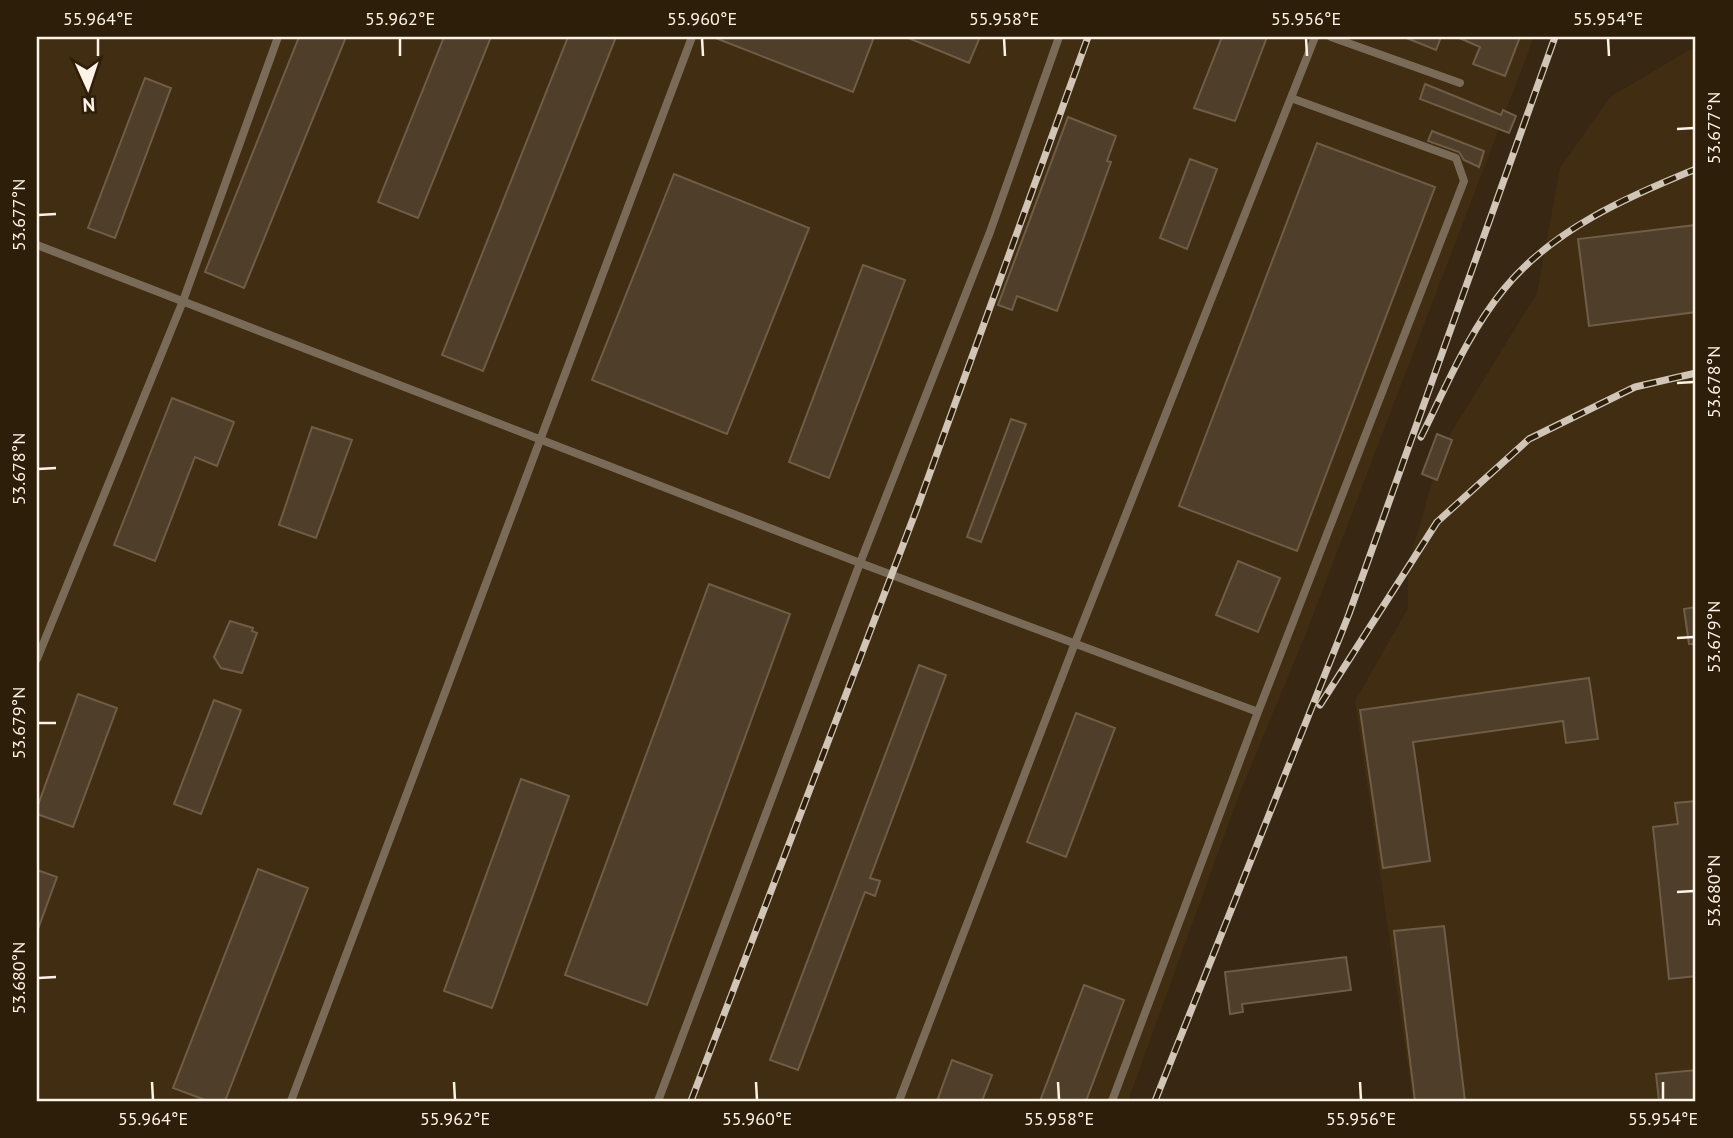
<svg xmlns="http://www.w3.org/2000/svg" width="1733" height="1138" viewBox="0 0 1733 1138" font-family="'PT Sans',sans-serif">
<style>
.built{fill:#412d12}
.building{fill:#4f3e2a;stroke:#6f5d47;stroke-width:2}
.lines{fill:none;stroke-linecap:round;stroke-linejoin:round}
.lane{stroke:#7a6b59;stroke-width:8}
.rail-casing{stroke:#d0c5b6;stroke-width:7}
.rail{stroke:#2d1e09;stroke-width:4.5;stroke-dasharray:13;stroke-linecap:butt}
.ticks{fill:none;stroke:#fdf3e6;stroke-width:2.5}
.neatline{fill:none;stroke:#fdf3e6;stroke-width:2.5}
.ticks-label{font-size:18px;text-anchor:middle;fill:#fdf3e6}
</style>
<rect width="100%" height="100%" fill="#372713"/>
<path class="built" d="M37,37h1497l-227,594 -68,164 -111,306h-1091z
M1696,46v1055h-283l-58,-400 53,-93v-42l34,-119 95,-154 23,-125 50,-71z"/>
<path class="building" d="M299,37h47l-102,251 -39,-16z
M444,37h47l-73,181 -40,-16z
M568,37h48l-133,334 -41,-16z
M713,37h161l-21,55z
M906,37h74l-11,26z
M1222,37h45l-32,84 -41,-13z
M1404,37h37l-5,13z
M1457,37h63l-15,39 -32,-12 7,-17z
M145,78l26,10 -56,150 -27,-10z
M1425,84l76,31 2,-5 13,6 -7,17 -89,-34z
M1068,117l48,19 -9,25 4,1 -54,149 -40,-15 -5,14 -14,-5z
M1432,131l52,20 -5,16 -15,-7 -5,-8 -31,-11z
M1317,143l118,44 -138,364 -118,-45z
M1190,159l27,10 -30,80 -27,-11z
M674,174l135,54 -82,206 -135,-54z
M1696,225v87l-107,14 -11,-87z
M863,265l42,15 -76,198 -40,-16z
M172,398l62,24 -17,44 -22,-9 -40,104 -41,-16z
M1011,419l15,5 -45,118 -14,-5z
M312,427l40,13 -36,98 -37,-13z
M1437,434l15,6 -15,40 -15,-6z
M1238,561l42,17 -22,54 -42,-17z
M709,584l81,30 -143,391 -82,-30z
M1696,607v37h-7l-5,-35z
M230,621l23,7 -1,3 5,2 -15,40 -21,-5 -7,-11z
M919,665l27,10 -76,203 10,3 -5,15 -10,-4 -67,178 -28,-10z
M1589,678l9,61 -32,4 -3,-22 -150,21 17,119 -47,7 -23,-158z
M78,694l39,14 -44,119 -36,-13v-6z
M214,700l27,10 -40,104 -27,-10z
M1076,713l39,15 -49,129 -39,-15z
M521,779l48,17 -77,212 -48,-17z
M1696,801v175l-27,3 -16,-152 25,-3 -3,-21z
M258,869l50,19 -83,213h-17l-35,-13z
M37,870l20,7 -19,52h-1z
M1444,926l21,175h-50l-21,-170z
M1346,957l5,33 -109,14 1,8 -13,2 -5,-42z
M1084,985l40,15 -38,101h-46z
M952,1060l40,15 -10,26h-45z
M1696,1070v31h-37l-3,-27z"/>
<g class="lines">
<path class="lane" d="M1331,37l129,46
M37,245l823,318 398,149
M37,659l146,-358 95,-264
M291,1101l401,-1064
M658,1101l202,-538 130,-331 69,-195
M899,1101l176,-458 240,-606
M1112,1101l146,-389 206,-531 -8,-23 -165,-60"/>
<g class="rail-casing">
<path id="rail" d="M1421,437c25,-50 47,-104 83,-148 49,-60 123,-92 192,-120
M1320,705l117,-183 92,-83 106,-52 61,-14
M691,1101l228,-598 169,-466
M1155,1101l194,-487 206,-577"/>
</g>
<use href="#rail" class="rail"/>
</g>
<path class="ticks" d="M98,38v18M400,38v18M702,38l1,18M1004,38l1,18M1306,38l1,18M1608,38l1,18M1677,129l17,-1M38,215l18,-1M1677,383l17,-1M38,469l18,-1M1677,638l17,-1M38,723h18M1677,892l17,-1M38,978l18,-1M152,1082l1,18M454,1082l1,18M756,1082l1,18M1058,1082l1,18M1360,1082l1,18M1663,1082v18"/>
<rect width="1733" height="1138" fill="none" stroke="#2d1e09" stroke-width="77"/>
<g transform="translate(88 88) rotate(177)" stroke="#2d1e09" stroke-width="5" paint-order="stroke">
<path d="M0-5L12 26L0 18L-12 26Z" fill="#fdf3e6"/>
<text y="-10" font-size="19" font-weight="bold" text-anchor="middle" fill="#fdf3e6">N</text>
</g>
<rect x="38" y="38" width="1656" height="1062" class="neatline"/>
<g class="ticks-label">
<text x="98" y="25">55.964°E</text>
<text x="400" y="25">55.962°E</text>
<text x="702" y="25">55.960°E</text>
<text x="1004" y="25">55.958°E</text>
<text x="1306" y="25">55.956°E</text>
<text x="1608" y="25">55.954°E</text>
<text transform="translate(1714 128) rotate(-90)" y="6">53.677°N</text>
<text transform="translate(19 215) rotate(-90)" y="6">53.677°N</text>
<text transform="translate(1714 382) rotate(-90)" y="6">53.678°N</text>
<text transform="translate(19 469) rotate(-90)" y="6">53.678°N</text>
<text transform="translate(1714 637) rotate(-90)" y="6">53.679°N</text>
<text transform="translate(19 723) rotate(-90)" y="6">53.679°N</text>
<text transform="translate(1714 891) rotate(-90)" y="6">53.680°N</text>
<text transform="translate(19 978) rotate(-90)" y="6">53.680°N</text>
<text x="153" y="1125">55.964°E</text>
<text x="455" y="1125">55.962°E</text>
<text x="757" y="1125">55.960°E</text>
<text x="1059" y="1125">55.958°E</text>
<text x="1361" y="1125">55.956°E</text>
<text x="1663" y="1125">55.954°E</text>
</g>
</svg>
